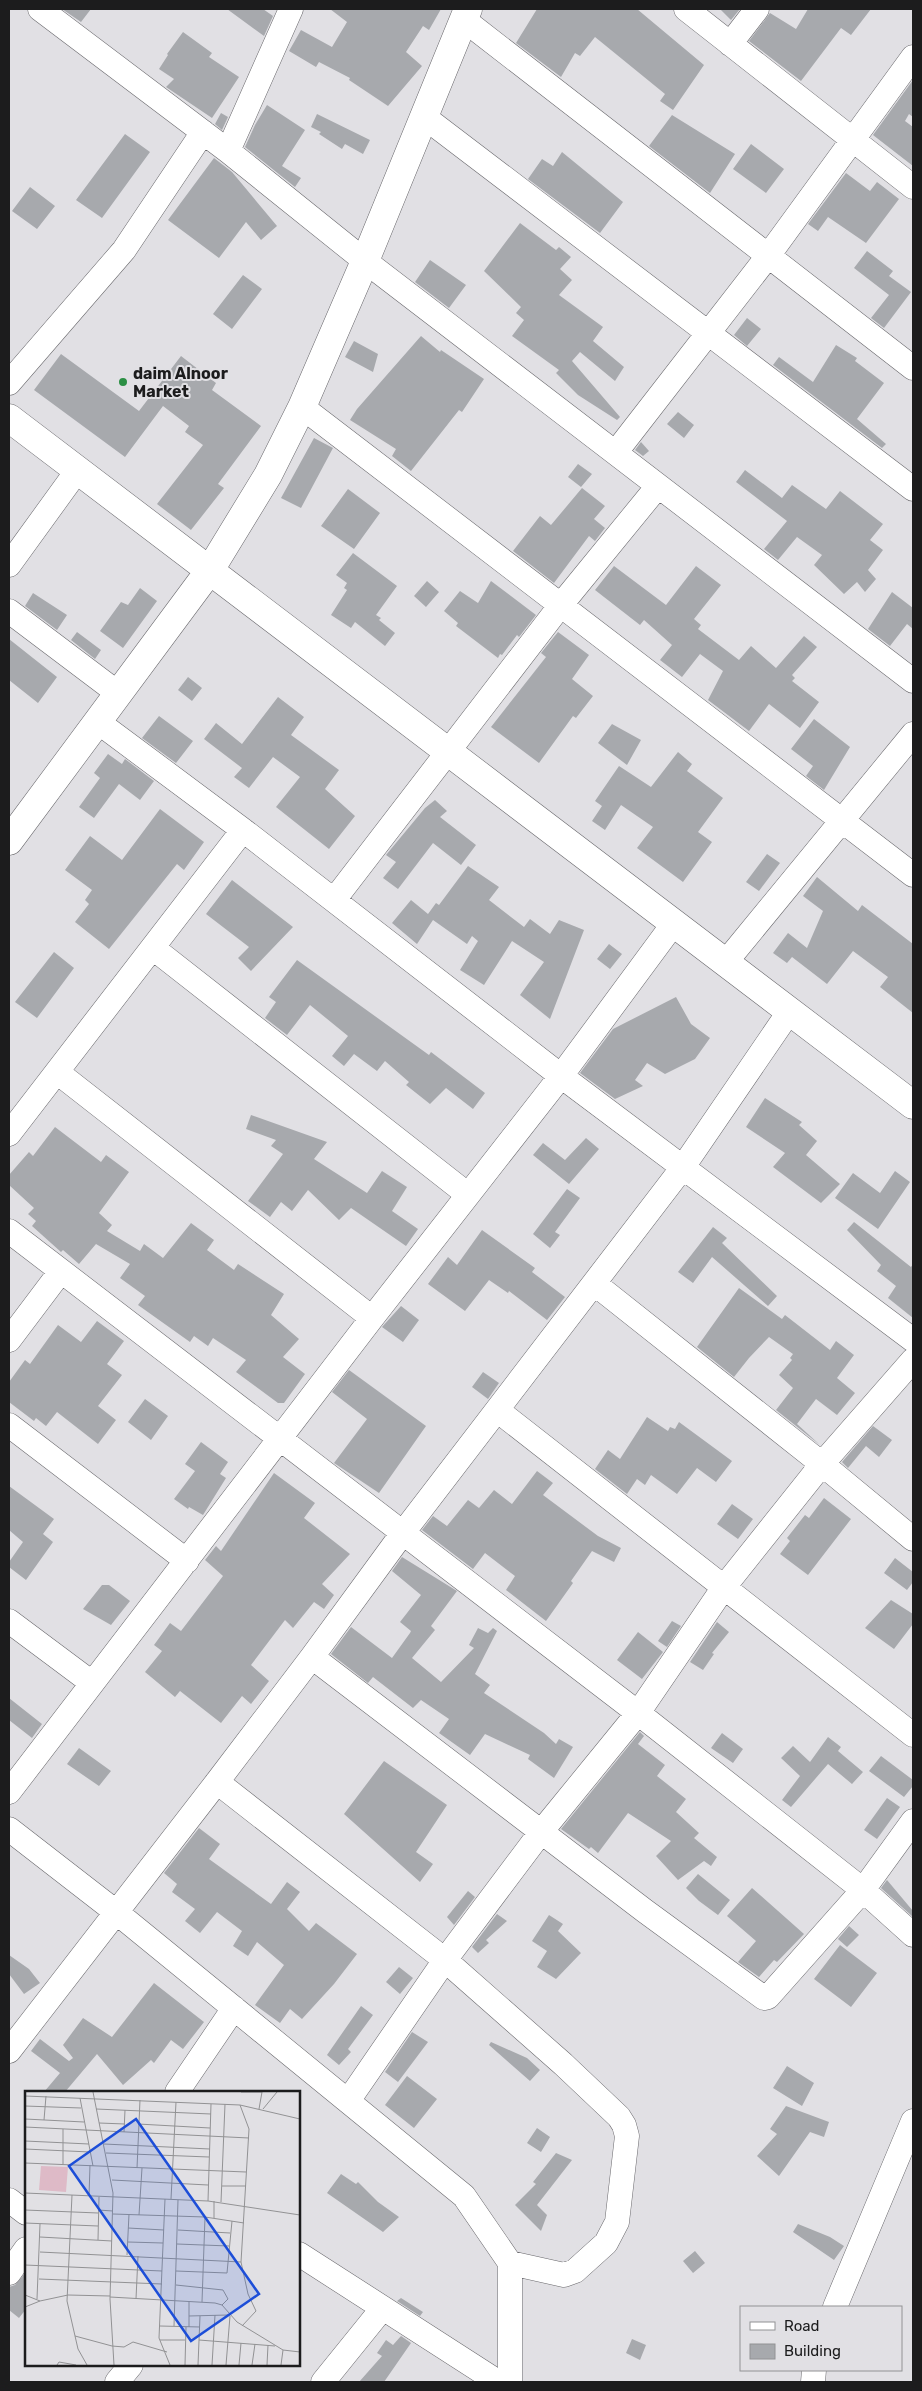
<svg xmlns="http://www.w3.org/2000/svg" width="922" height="2391" viewBox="0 0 922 2391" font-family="Rubik,sans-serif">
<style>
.building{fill:#a7a9ad}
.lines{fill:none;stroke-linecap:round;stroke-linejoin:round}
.street-casing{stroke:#69686c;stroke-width:25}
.secondary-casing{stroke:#69686c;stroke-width:29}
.street{stroke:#fff;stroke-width:24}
.secondary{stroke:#fff;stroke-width:28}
.poi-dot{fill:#2b8f44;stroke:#e1e0e4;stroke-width:2}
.labels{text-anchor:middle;stroke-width:4;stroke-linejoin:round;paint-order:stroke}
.poi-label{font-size:16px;font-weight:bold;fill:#1c1c1d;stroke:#e1e0e4;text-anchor:start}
.inset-road{fill:none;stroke:#929294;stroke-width:1}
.view{fill:#1d4ed8;fill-opacity:0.15;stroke:#1d4ed8;stroke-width:2.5}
.inset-edge{fill:none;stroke:#1c1c1d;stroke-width:2.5}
</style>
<rect width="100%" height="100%" fill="#e1e0e4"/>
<path class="building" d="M62,9h29l-10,13z
M227,9h36l10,7 -9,20z
M330,9h111l-12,21 -6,-4 -17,26 16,14 -34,40 -39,-26 1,-2 -31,-16 -3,5 -27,-16 12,-21 31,17 15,-25z
M537,9h100l67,56 -31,45 -13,-9 5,-7 -70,-57 -15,19 -5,-3 -14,24 -45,-34z
M720,9h20l-9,11z
M808,9h63l-20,26 -10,-7 -40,53 -52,-40 21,-28 26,16z
M183,32l29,21 -3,4 30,20 -27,41 -46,-31 8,-8 -15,-10 9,-14 -1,-1z
M913,80v37l-4,-3 -4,7 8,6v39l-40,-31z
M267,105l38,25 -23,36 19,12 -6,9 -50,-40 10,-22z
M221,113l7,4 -6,13 -7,-6z
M317,114l53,26 -7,14 -18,-10 -3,5 -23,-15 2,-2 -10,-5z
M672,115l63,39 -25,39 -61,-47z
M125,134l25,18 -48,66 -26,-18z
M751,144l33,25 -18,24 -33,-24z
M562,152l61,50 -23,31 -72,-54 14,-20 11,7z
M214,158l18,14 45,54 -16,14 -15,-18 -27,36 -51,-38z
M846,173l24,18 7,-9 22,17 -33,44 -38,-26 -10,14 -10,-7z
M30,187l25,19 -18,23 -25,-18z
M520,223l36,27 3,-3 12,10 -11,12 12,11 -13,15 44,32 -10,14 31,26 -9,14 -35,-29 -8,9 48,56 -3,3 -39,-25 -22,-22 3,-3 -47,-34 12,-16 -8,-7 5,-6 -37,-36z
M867,251l26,20 -4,5 22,16 -27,36 -13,-10 18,-23 -35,-27z
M430,260l36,25 -17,23 -34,-26z
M243,275l19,14 -30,40 -19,-15z
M747,318l14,11 -14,17 -13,-11z
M421,336l19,16 1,-2 43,29 -22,33 -3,-2 -48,61 -19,-15 4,-7 -46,-29 7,-11z
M354,341l24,13 -5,18 -28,-15z
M836,345l21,13 -2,3 29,22 -27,36 29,25 -4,4 -109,-83 6,-8 34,25z
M61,354l78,57 42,-55 35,27 -4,7 49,36 -43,58 6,4 -33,42 -34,-26 46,-59 -18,-13 4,-6 -26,-20 -38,51 -91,-67z
M678,412l16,13 -10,13 -17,-14z
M314,438l19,10 -32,60 -20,-10z
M641,442l8,9 -6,5 -8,-6z
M578,464l14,10 -11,13 -13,-10z
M745,470l37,28 10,-13 34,24 14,-18 43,33 -13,16 13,10 -15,20 8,9 -11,13 -8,-10 -13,12 -30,-29 8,-10 -25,-18 -19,23 -14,-11 23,-28 -51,-39z
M582,488l23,18 -11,13 11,9 -10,13 -6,-5 -35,47 -41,-32 27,-35 11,9z
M348,489l32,24 -26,36 -33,-23z
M353,553l44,33 -21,29 5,3 -2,2 16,13 -10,13 -30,-24 -4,6 -20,-13 16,-25 -3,-2 3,-5 -11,-8z
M614,566l52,39 30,-39 25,19 -27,34 7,6 -3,4 41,31 12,-14 25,22 28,-32 13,11 -25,28 3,3 -3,3 27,21 -19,26 -31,-24 -20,27 -41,-31 15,-29 -23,-17 -18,23 -22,-17 12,-15 -28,-25 -4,5 -45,-35z
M427,581l12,11 -13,15 -12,-11z
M491,581l45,34 -17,22 -2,-2 -15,20 -2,-1 -2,4 -42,-32 2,-3 -14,-12 16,-20 18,12z
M140,588l17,13 -34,47 -23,-17 21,-29 7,3z
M892,592l21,16v21l-6,-5 -17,22 -22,-17z
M33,593l34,22 -10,15 -32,-24z
M77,632l24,18 -6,9 -24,-19z
M558,632l31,23 -17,24 21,17 -17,22 -3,-2 -34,47 -48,-36 55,-70 -5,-4z
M9,639l48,38 -19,26 -29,-23z
M188,677l14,11 -10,13 -14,-11z
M278,697l26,20 -13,18 48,35 -14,19 30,27 -26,33 -53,-42 24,-30 -27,-20 -24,31 -15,-11 8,-9 -38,-29 12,-16 26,21z
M159,716l34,25 -17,22 -34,-25z
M814,719l36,28 -26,43 -18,-14 7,-10 -22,-17z
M612,724l29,16 -14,25 -29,-22z
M678,752l14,12 -5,7 36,27 -25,34 14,10 -29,40 -46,-34 16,-21 -32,-22 -16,25 -13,-9 10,-15 -7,-5 24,-35 32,21z
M108,754l14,10 3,-5 29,22 -14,19 -21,-16 -25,34 -15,-11 21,-29 -6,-5z
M435,800l12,11 -7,6 36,28 -15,20 -28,-22 -35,46 -15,-11 13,-16 -10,-7 39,-47z
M160,809l44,33 -20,28 -7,-6 -68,85 -34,-27 14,-18 -4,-4 7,-10 -27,-20 25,-34 32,24z
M767,854l13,9 -21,28 -13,-9z
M468,866l31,21 -10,13 35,27 6,-8 20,15 9,-14 25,10 -34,89 -30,-24 24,-33 -32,-21 -28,44 -24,-15 18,-29 -6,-5 -5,8 -34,-24 -16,24 -25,-21 19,-23 17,14 8,-11 3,2z
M817,877l41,34 4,-6 51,39v69l-33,-26 8,-10 -35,-26 -26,33 -35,-27 -5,6 -14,-10 15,-20 19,15 16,-37 -20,-15z
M232,880l61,47 -42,44 -13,-13 11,-11 -43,-33z
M609,944l13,10 -12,15 -13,-10z
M54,952l20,16 -37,50 -22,-16z
M297,960l132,95 2,-3 54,41 -12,16 -27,-21 -16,16 -24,-19 3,-3 -24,-21 -8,10 -23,-17 -10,12 -12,-10 16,-20 -38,-31 -23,30 -22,-17 11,-16 -7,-5z
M676,997l15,27 19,14 -15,21 -30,15 -18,-11 -12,17 8,6 -28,13 -35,-26 33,-44z
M765,1098l37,24 -3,3 18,16 -11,14 34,29 -19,19 -48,-36 12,-14 -39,-26z
M251,1115l76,27 -13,17 53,34 15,-22 25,16 -15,24 26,18 -12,17 -55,-38 -12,12 -31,-30 -16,21 -11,-9 -11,15 -22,-16 35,-47 -12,-8 5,-6 -30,-11z
M55,1127l46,35 5,-7 23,17 -30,41 13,12 -5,6 33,20 4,-7 19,14 28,-35 23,17 -7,10 27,20 4,-6 46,30 -13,21 28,24 -16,18 22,17 -21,29h-6l-42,-31 10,-12 -33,-22 -5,8 -14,-10 -4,6 -52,-37 7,-9 -25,-18 10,-14 -34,-20 -17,20 -16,-14 -2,2 -29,-26 4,-5 -8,-7 6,-6 -25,-23v-10l20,-23 4,4z
M586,1138l13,11 -30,35 -36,-29 10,-12 22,17z
M895,1171l15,11 -32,47 -43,-31 18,-25 27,20z
M567,1189l13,9 -25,34 5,3 -10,13 -17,-14z
M854,1222l57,45 2,-3v54l-25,-20 8,-12 -19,-15 4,-6 -34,-35z
M713,1227l14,11 -5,5 55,53 -9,10 -56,-49 -19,26 -15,-11z
M482,1230l53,38 -3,4 33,25 -18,23 -38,-29 -1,2 -19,-13 -24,31 -37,-27 20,-27 9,8z
M739,1288l43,31 3,-4 45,35 6,-9 18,14 -17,23 18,15 -18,22 -21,-16 -19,25 23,21 -44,-35 17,-22 -14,-13 13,-15 -2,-2 3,-4 -24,-17 -20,21 -15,19 -37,-30z
M401,1306l18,14 -16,22 -21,-15z
M97,1321l27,20 -17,23 15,11 -24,31 18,14 -18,24 -41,-32 -11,14 -10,-8 -2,3 -25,-19v-20l16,-22 5,4 28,-39 23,17z
M349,1370l77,56 -47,67 -45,-30 33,-44 -35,-27z
M483,1372l16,11 -11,16 -16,-12z
M145,1399l23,17 -17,24 -23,-18z
M647,1417l21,14 2,-4 5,2 4,-7 53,39 -16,21 -19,-14 -20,26 -26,-19 -6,10 -8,-6 -10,15 -32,-25 13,-19 12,9z
M873,1426l19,14 -13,17 -13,-11 -18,22 -6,-6z
M201,1442l27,20 -8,12 6,4 -23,37 -14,-8 -1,2 -14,-10 21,-28 -10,-7z
M537,1471l16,12 -10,12 55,41 23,12 -7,14 -22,-11 -21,30 2,2 -27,38 -40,-31 9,-14 -30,-23 -12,16 -51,-39 11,-14 14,10 21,-26 11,8 15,-18 18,14z
M274,1473l41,30 -11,15 46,36 -28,30 12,11 -10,14 -10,-7 -21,26 -8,-8 -34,45 18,16 -18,23 -9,-8 -21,27 -41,-32 -5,6 -30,-25 17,-21 -8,-6 16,-22 11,8 42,-55 -18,-16 11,-14 5,5z
M9,1486l45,33 -11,15 10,8 -27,38 -17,-13v-5l14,-20 -14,-12z
M824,1498l27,21 -43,56 -28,-21 10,-13 -3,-3 18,-23 4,3z
M732,1504l21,15 -15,20 -21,-15z
M402,1557l55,34 -26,35 4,4 -23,28 29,24 33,-34 -5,-3 9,-17 10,5 5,-5 4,3 -22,43 15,11 -6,8 60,40 12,11 3,-5 14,8 -19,31 -26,-19 2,-4 -45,-21 -15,21 -31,-22 10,-14 -28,-19 -8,8 -40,-31 -5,6 -37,-29 20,-27 41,31 18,-25 1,-2 -11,-9 21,-27 -29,-24z
M895,1558l18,14v10l-6,8 -23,-17z
M102,1585h7l21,16 -19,24 -28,-16z
M891,1600l22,14v10l-19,25 -29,-21z
M672,1621l9,5 -14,21 -9,-6z
M717,1622l12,10 -17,21 2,1 -11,16 -13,-8z
M638,1632l25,20 -21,27 -25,-19z
M9,1698l33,26 -10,14 -23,-18z
M640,1732l4,4 -6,8 27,21 -8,11 29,23 -10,13 23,21 -5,5 23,19 -6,9 -7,-5 -26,19 -22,-24 15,-15 -43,-28 -30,40 -7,-6 -2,2 -28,-20z
M722,1733l21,16 -10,14 -22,-15z
M828,1737l13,10 -3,4 25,21 -11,12 -24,-20 -37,43 -9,-7 18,-24 -19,-18 12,-12 17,16z
M79,1748l32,23 -12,15 -32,-22z
M881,1756l32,24v6l-9,11 -35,-26z
M384,1761l63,44 -31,47 17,12 -13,18 -76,-68z
M887,1798l13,9 -23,32 -13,-9z
M199,1828l21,16 -11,15 62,45 16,-22 13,10 -13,17 22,22 7,-8 41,31 -23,30 -32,35 -12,-10 -10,14 -25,-18 29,-40 -27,-23 -9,14 -15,-10 9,-15 -25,-19 -17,21 -15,-12 10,-12 -23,-17 5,-8 -13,-11z
M698,1874l32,26 -12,15 -19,-14 -13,-13z
M887,1880l26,31v6l-32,-29z
M752,1888l52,46 -27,28 -3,-2 -15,17 -21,-15 18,-21 -29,-25z
M468,1891l7,6 -21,28 -7,-8z
M497,1914l10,7 -21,19 3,3 -11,10 -6,-6z
M549,1915l14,9 -5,7 23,22 -25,26 -19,-12 10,-16 -15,-10z
M849,1926l10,9 -12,12 -9,-8z
M840,1945l37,28 -26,34 -37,-28z
M9,1955l20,14 11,14 -16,11 -15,-20z
M399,1967l14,11 -13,16 -14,-12z
M154,1983l50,39 -21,27 -12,-9 -17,23 -3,-3 -28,25 -26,-31 -32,38h-21l16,-19 -29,-22 9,-12 29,22 4,-3 -10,-13 20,-27 29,19z
M361,2006l12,9 -25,34 3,3 -12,13 -12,-10z
M412,2032l16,10 -30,40 -13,-10z
M491,2042l36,16 13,12 -10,11 -41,-36z
M787,2066l27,17 -12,23 -29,-18z
M407,2076l30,23 -23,29 -29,-23z
M786,2106l43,16 -5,15 -14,-5 -31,44 -22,-20 20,-22 -7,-5z
M537,2128l13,9 -9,15 -14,-9z
M556,2153l16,7 -35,45 10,10 -6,16 -26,-26 21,-21 -3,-2z
M341,2174l15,10 2,-2 20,20 21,15 -16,15 -56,-39z
M798,2224l32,13 14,9 -10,14 -41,-28z
M695,2251l10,12 -12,10 -10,-12z
M26,2272v37l-7,9 -10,-8v-23l6,-2z
M401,2298l22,14 -3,4 -23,-15z
M401,2336l10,7 -27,39h-25l23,-26 -5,-3 9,-13 7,5z
M632,2339l14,6 -6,15 -14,-7z"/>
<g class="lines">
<g class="street-casing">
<path id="street" d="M40,9l188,142 137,110 548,420
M686,9l227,178
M463,19l450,349
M730,44l27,-35
M423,116l490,373
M228,151l63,-142
M9,383l115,-133 79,-118
M302,407l611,468
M616,452l152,-196 145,-199
M9,565l68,-94
M9,611l110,83
M98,722l145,108 318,246 352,264
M334,900l226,-294 98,-120
M153,948l314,246
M725,963l188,-229
M57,1072l315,246
M9,1134l234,-304
M9,1231l629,482 225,177 50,45
M595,1284l227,180 91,75
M9,1340l52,-69
M497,1410l416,325
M9,1425l178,136
M9,1621l83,62
M312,1657l333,254 119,87 4,-1 95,-107 50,-69
M217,1782l228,178 118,104 56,53 5,8 3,11 -10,86 -11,21 -31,28 -11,4 -54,-12
M9,1792l363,-474 189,-242 113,-153
M9,1829l107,83 348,284 46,67v119
M9,2051l208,-269 95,-125 90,-123 281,-367 106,-155
M177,2092l57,-84
M348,2101l97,-141 96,-128 97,-119 86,-126 98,-123 91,-104
M9,2200l17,13
M299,2254l199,128
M9,2273l17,-24
M835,2307l78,-186
M117,2382l14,-17
M323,2382l59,-73
M813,2382l1,-12"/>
</g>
<g class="secondary-casing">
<path id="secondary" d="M9,418l904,687
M9,841l201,-271 58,-95 34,-68 63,-146 103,-252"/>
</g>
<use href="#street" class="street"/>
<use href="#secondary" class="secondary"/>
</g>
<circle class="poi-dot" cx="123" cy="382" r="5"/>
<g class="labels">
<g class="poi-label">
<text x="133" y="379">daim Alnoor<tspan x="133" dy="18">Market</tspan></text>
</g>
</g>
<g transform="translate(25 2091)">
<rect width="275" height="275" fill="#e1e0e4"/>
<path d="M16,75l27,1 -2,25 -27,-2z" fill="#debac7"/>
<path class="inset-road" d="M68,1l20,101 -3,106 4,66M216,1h21M0,5l215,9 60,14M55,7l13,68M0,15l56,2M71,18l115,5M234,18l3,-17M238,18l14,-17M0,28l59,3M19,29l2,-24M74,32l26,1M113,33l72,4M0,36l224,11M99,41l1,-22M0,50l64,3M79,53l106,5M0,58l65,3M81,62l103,4M0,72l221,9M38,73v-35M112,77l3,-68M0,84v45M87,89l96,5M197,95h24M0,102l183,8 92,14M47,104l-5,106 11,48 9,16M64,105l1,-31M140,108l-6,139 11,27M146,108l5,-97M183,110l3,-97M189,110v17M196,111l4,-98M0,119l73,3M73,119l15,1M88,123l92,3 39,6M114,124l3,-47M0,132l73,3M103,137l36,2M153,139l52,3M15,146l72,4M73,149l1,-43M103,151l35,1M152,153l52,2M15,161l201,10 8,-133 -9,-24M102,164l2,-41M216,171l7,32 8,17 -14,15M0,174l137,6M151,180l51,2 5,-52M14,188l123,5M151,194l47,5 5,9 -6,6M0,204l15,6 28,-6 42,1M85,206l105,6 7,2 15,17 46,28 17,2M12,208l3,-75M111,208l2,-43M177,211l3,-85M0,216l15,-6M164,225l39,-1M135,235l40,1M149,235l4,-126M164,236v-26M50,245l37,10 12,1 9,-5 34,10M135,249h25M174,249l76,6M32,274l2,-3 17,3M160,274l1,-38M173,274l2,-49M187,274l3,-50M201,274l4,-49M214,274l2,-22M227,274l3,-21M242,274l1,-20M256,274l2,-15"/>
<path class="view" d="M111,28l123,175 -68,47 -122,-175z"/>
<rect width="275" height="275" class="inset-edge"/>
</g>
<rect width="922" height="2391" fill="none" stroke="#1c1c1d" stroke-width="20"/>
<rect x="740" y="2306" width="162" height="65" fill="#e1e0e4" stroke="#929294"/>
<rect x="750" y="2322" width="25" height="8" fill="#ffffff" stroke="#929294"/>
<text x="784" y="2331" font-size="15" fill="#1c1c1d">Road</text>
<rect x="750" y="2344" width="25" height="15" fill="#a7a9ad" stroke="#929294"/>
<text x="784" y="2356" font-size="15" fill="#1c1c1d">Building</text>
</svg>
